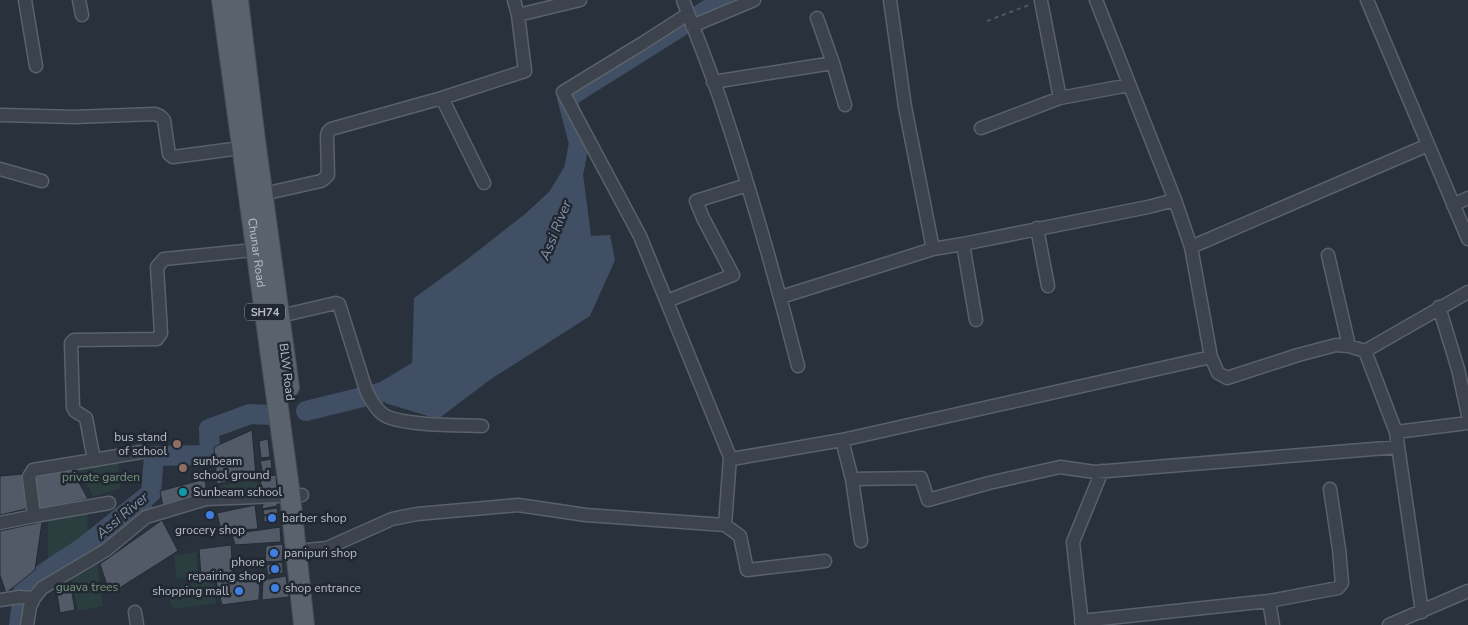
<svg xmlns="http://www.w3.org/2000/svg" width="1468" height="625" viewBox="0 0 1468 625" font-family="'Nunito Sans',sans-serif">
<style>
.green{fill:#2b3e3f}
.water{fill:#414f64}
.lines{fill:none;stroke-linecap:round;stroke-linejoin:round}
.stream{stroke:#414f64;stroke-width:3}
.river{stroke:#414f64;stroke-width:20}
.building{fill:#525a67;stroke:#232a34}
.minor-casing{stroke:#5a616b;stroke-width:15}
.primary-casing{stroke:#464c56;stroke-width:22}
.path{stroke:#4a5a5d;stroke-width:2;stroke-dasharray:4 4;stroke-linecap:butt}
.minor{stroke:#3c434d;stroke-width:12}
.primary{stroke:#5a626d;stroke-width:20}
.education-dot{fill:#8d6e63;stroke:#212832;stroke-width:2}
.culture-dot{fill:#0f9aa8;stroke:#212832;stroke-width:2}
.shop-dot{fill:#3f7fe0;stroke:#212832;stroke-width:2}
.labels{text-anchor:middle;stroke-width:5;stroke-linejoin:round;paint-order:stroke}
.shield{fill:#212832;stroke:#8b919b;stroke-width:1}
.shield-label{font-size:11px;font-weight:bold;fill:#b9bec8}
.street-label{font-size:12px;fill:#b9bec8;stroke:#212832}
.poi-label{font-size:12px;fill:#b9bec8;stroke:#212832;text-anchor:start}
.park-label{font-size:12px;fill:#73967b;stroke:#212832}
.water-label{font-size:14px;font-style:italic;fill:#8495ab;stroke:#212832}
</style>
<rect width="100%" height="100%" fill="#29313d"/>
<path class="green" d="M118,458l2,31 -27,7 -17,-31z
M257,479l2,13 -37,3 -2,-9z
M87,510l1,25 -40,31v-47z
M197,552l1,25 -21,2 -3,-23z
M97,563l6,43 -25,5 -7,-33z
M213,580l3,23 -43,6 -7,-21z"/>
<path class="water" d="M579,143l12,93 19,-1 5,25 -25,56 -99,63 -53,40 -53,-16 27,-35 2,-70 51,-37 60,-47 24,-22z"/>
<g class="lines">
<path class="stream" d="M144,512l7,-5
M60,571l78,-56"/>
<path class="river" d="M574,170l5,-27 -12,-45 156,-98
M306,411l77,-19 43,-26
M19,625l5,-38 32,-22 25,-16 70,-56 3,-37 56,-1 -1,-26 41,-15 23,1"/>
</g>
<path class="building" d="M252,430l4,45 -39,9 -3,-37z
M268,439l2,18 -9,1 -2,-17z
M271,459l1,15h-9l-3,-13z
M71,468l17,31 -49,10 -4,-32z
M23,474l3,35 -26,6v-39z
M276,475l1,16 -15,2 -2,-16z
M205,479l2,15 -44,13 -3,-16z
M277,501v5l-15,3 1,-5z
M255,505l3,24 -37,2 -4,-18z
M277,508l1,5 -14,2 -1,-5z
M278,514l1,6 -15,2v-6z
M162,520l16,31 -68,43 -10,-30z
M42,522l-7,48 -29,23 -6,-18v-44z
M280,527l1,15 -46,3 -3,-11z
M283,544l-1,17 -17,1 1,-16z
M231,545l2,27 -32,4 -2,-27z
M282,562l1,11 -15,2 -2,-10z
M286,576l3,21 -27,3 1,-20z
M260,578l-1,22 -37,5 -6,-24z
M70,582l5,28 -15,3 -4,-26z"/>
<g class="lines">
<g class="minor-casing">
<path id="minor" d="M25,0l11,66
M79,0l3,15
M683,0c12,32 25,64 36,96 30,89 56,179 79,270
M890,0l15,107 28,142 30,-5
M1096,0l79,200 16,47 237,-102
M1367,0l101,239
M1041,1l19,97
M688,14l-45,29 -80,49 77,144 90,221 2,2 110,-19 369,-83 7,16 9,5 71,-23 38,-10 13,1 16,5
M518,15l62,-15
M817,18l16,45
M692,26l62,-26
M713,82l120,-19 12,42
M442,98l42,85
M2,115l72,2 81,-3 5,2 4,4 5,34 4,3 68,-9 7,-3
M981,128l79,-30 69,-13
M0,169l42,12
M263,194l58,-13 4,-3 3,-3 -1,-39 1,-4 3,-3 111,-31 83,-27 -7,-56 -4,-15
M1453,205l15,-7
M1037,228l11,58
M1191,247l20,110
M1328,255l21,91
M781,297l152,-48
M667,301l66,-26 -30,-57 -7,-17 51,-16
M1439,307l19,62 10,46
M280,316l56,-13 3,1 27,86c4,9 9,19 18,25 19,11 75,10 98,11
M976,320l-13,-76 185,-37 27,-7
M1396,432l72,-9
M842,440l10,39 9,62
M94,460l47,-8
M852,479l69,-1 7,22 61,-17 71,-16 35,5 303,-25
M34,516l75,-13
M0,523l34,-7 -5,-39 4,-7 61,-10 -8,-42 -11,-7 -2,-4 -2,-64 3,-3 83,-1 4,-6 -4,-66 7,-8 99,-10
M725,525l15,11 7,34 78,-9
M307,550l20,-2 65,-29 25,-5 101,-9 68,10 139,10 5,-68
M0,600l19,-3 15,1
M1269,601l69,-13 4,-5 -3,-34 -9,-60
M135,612l2,13
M1422,612l-26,-180 -31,-81 103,-59
M1081,621l188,-20 4,24
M27,625l3,-18 4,-9 8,-10 64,-38 40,-33 60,-18 96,-4
M1082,625l-9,-83 29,-71
M1389,625l79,-34"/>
</g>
<g class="primary-casing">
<g id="primary">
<path id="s1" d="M222,0l68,495 14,130"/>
<path d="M238,0l17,140 34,247"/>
</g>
</g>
<path class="path" d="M987,21l42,-16"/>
<use href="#minor" class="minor"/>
<use href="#primary" class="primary"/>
</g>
<g class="education-dot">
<circle cx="177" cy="444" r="5"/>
<circle cx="183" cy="468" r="5"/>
</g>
<circle class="culture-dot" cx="183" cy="492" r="5"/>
<g class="shop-dot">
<circle cx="210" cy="515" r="5"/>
<circle cx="272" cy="518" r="5"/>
<circle cx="274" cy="553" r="5"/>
<circle cx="275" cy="569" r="5"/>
<circle cx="275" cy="588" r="5"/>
<circle cx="239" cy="591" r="5"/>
</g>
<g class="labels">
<rect class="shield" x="245" y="303.5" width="40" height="17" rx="4"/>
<g class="shield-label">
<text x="265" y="316">SH74</text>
</g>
<g class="street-label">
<text dy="4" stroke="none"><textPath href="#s1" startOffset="255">Chunar Road</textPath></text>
<text transform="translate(287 372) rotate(83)" y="4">BLW Road</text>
</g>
<g class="poi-label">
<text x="167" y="441" text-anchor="end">bus stand<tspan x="167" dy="14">of school</tspan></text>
<text x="193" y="465">sunbeam<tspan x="193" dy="14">school ground</tspan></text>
<text x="193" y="496">Sunbeam school</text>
<text x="282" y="522">barber shop</text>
<text x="210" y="534" text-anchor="middle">grocery shop</text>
<text x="284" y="557">panipuri shop</text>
<text x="265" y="566" text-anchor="end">phone<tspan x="265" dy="14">repairing shop</tspan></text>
<text x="285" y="592">shop entrance</text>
<text x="229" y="595" text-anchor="end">shopping mall</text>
</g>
<g class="park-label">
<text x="101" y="481">private garden</text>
<text x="87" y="591">guava trees</text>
</g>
<g class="water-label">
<text transform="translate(555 230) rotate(-68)" y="5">Assi River</text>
<text transform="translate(122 515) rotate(-40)" y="5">Assi River</text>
</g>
</g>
</svg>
